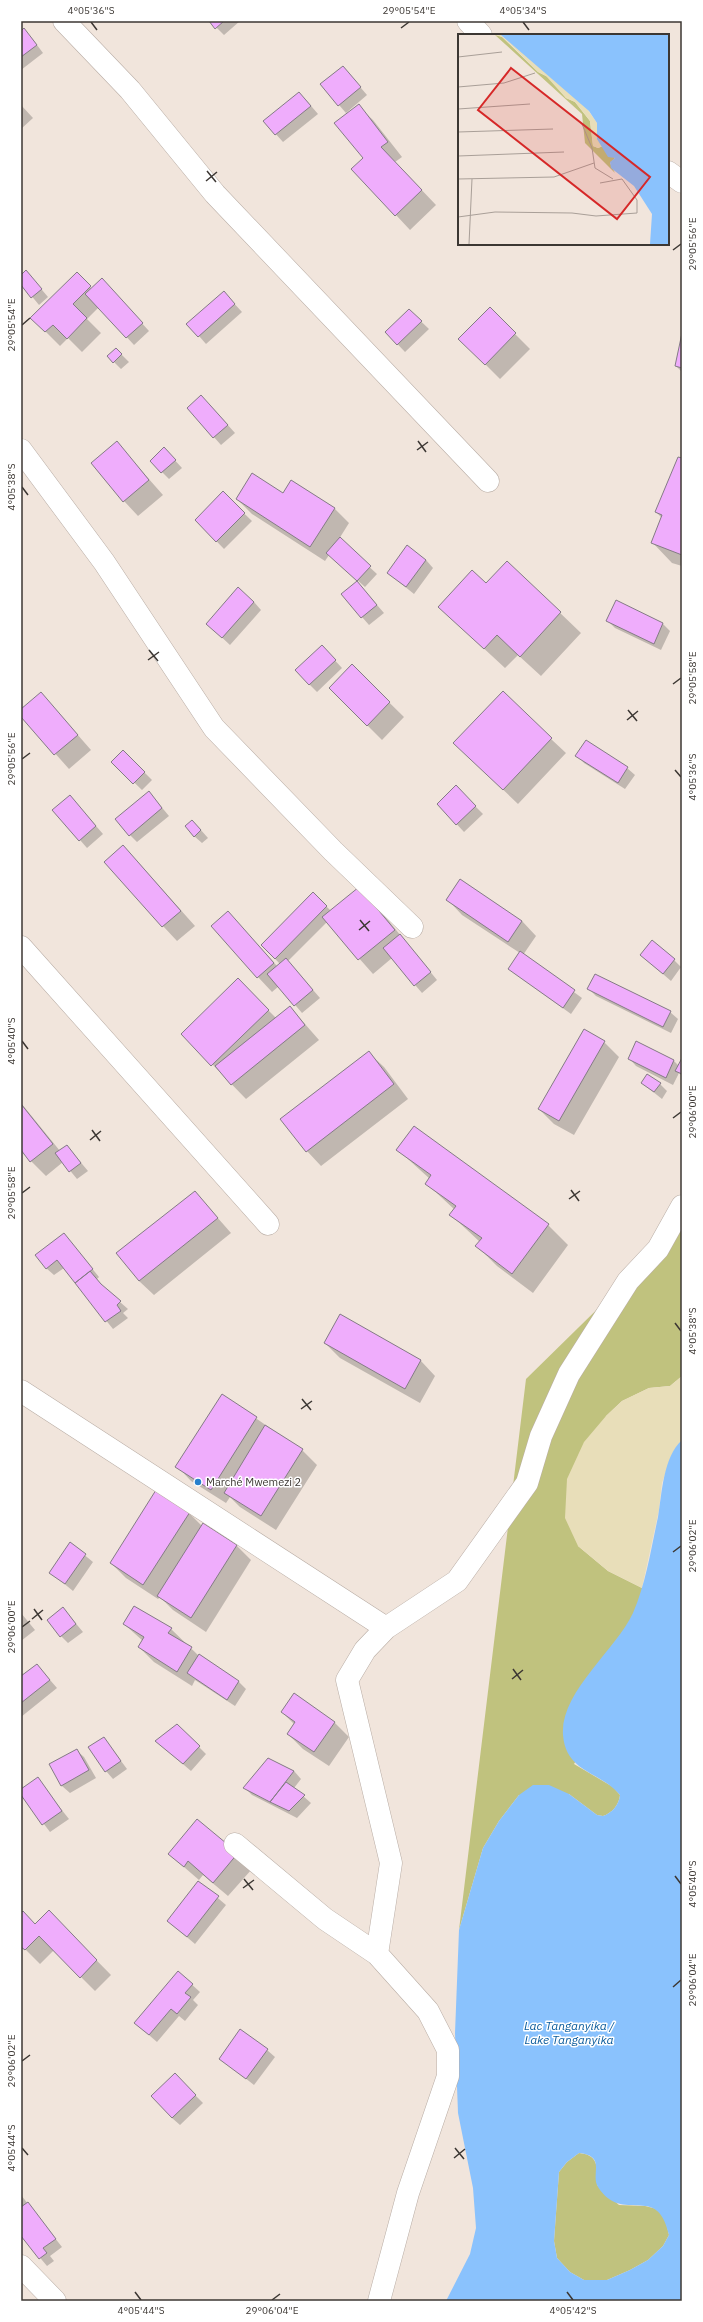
<svg xmlns="http://www.w3.org/2000/svg" width="703" height="2322" viewBox="0 0 703 2322" font-family="'IBM Plex Sans',sans-serif">
<style>
.green{fill:#c0c27e}
.sand{fill:#e8deb9}
.water{fill:#8ac2fd;fill-rule:evenodd}
.shadow{fill:#0003}
.building{fill:#efadfc;stroke:#847b85}
.lines{fill:none;stroke-linecap:round;stroke-linejoin:round}
.minor-casing{stroke:#b9ada5;stroke-width:23}
.minor{stroke:#fff;stroke-width:22}
.ticks{fill:none;stroke:#3c3733;stroke-width:1.5}
.poi-dot{fill:#2880cd;stroke:#fff;stroke-width:1.5}
.labels{text-anchor:middle;stroke-width:3;stroke-linejoin:round;paint-order:stroke}
.poi-label{font-size:11px;fill:#3c3733;stroke:#fff;text-anchor:start}
.water-label{font-size:12px;font-style:italic;fill:#095a9b;stroke:#fff}
.inset-road{fill:none;stroke:#a99f98;stroke-width:1}
.view{fill:#d62828;fill-opacity:0.15;stroke:#d62828;stroke-width:2}
.inset-edge{fill:none;stroke:#3c3733;stroke-width:2}
.neatline{fill:none;stroke:#3c3733;stroke-width:1.5}
.ticks-label{font-size:10px;text-anchor:middle;fill:#3c3733}
</style>
<rect width="100%" height="100%" fill="#f1e5dc"/>
<path class="green" d="M682,1226v150l-12,10 -21,2 -27,13 -16,15 -28,130 30,25 34,17 40,-5 -108,181 39,23 7,8c-1,10 -8,18 -17,21l-6,-1 -28,-21 -50,1 -20,26 -16,27 -24,82 67,-551z
M579,2153c21,2 18,16 18,32l22,20 26,1 12,3 8,9 4,17 -6,11 -15,14 -18,10 -23,10h-23l-14,-8 -13,-14 -3,-17 5,-69 8,-10z"/>
<path class="sand" d="M682,1376v64l-12,20 -8,23 -3,27 -17,78 -34,-17 -30,-25 -13,-28 2,-39 17,-37 22,-26 16,-15 27,-13 21,-2z"/>
<path class="water" d="M682,1440v861h-236l24,-47 6,-26 -3,-40 -15,-75 -3,-80 4,-103 24,-82 16,-27 20,-26 14,-10h16l20,9 28,21 6,1c9,-3 16,-11 17,-21 -20,-24 -54,-22 -57,-60 -3,-43 53,-85 70,-122 13,-30 18,-64 25,-96 4,-23 5,-60 24,-77zM579,2153c28,3 11,21 19,34 25,39 59,-6 71,48l-6,11 -15,14 -18,10 -23,10h-23l-14,-8 -13,-14 -3,-17 5,-69 8,-10z"/>
<path class="shadow" d="M210,21h30l-16,14z
M21,32l10,5 12,16 -22,17z
M343,67l24,28 -21,18 -7,-8z
M306,100l12,14 -35,28 -19,-21z
M21,105l12,13 -12,11z
M358,106l15,14 29,37 -7,5 41,43 -26,25 -14,-15 -32,-57z
M26,271l22,26 -9,8 -18,-22v-7z
M77,273l15,16 17,-2 40,44 -15,14 -35,-38 -12,12 14,14 -19,19 -14,-14 -8,8 -28,-28z
M231,300l11,12 -36,32 -7,-8z
M490,309l40,40 -30,30 -40,-40z
M409,310l20,19 -24,23 -19,-20z
M682,338v34l-6,-6z
M116,349l13,13 -8,7 -7,-7z
M209,404l26,29 -14,12 -33,-37z
M117,443l46,52 -25,21 -14,-15z
M171,456l11,12 -13,11 -18,-18z
M682,459v107l-10,-3 -20,-21 10,-24 -6,-6z
M292,481l43,28 14,14 -10,16 38,35 -12,13 -36,-32 -4,6 -73,-47 -15,-15 46,-4z
M223,493l29,28 -28,28 -28,-29z
M426,560l7,8 -19,26 -26,-21z
M507,562l74,71 -40,43 -23,-21 -13,13 -66,-61 47,-23z
M364,590l20,23 -15,12 -27,-31z
M254,602l7,8 -31,35 -15,-14z
M607,620l56,4 7,7 -9,19 -46,-22z
M329,654l13,14 -25,24 -8,-8z
M352,666l52,51 -22,23 -52,-52z
M41,693l50,57 -22,19 -48,-54v-5z
M551,739l15,14 -48,51 -49,-47z
M123,751l29,29 -10,10 -29,-28z
M577,755l50,13 8,7 -10,14 -41,-26z
M456,787l27,27 -19,18 -26,-28z
M149,792l20,24 -32,26 -7,-7z
M70,796l33,38 -16,14 -7,-8z
M200,829l8,9 -6,5 -8,-7z
M137,861l58,65 -18,15 -14,-15z
M313,893l18,18 43,-8 63,77 -15,13 -30,-35 -19,16 -46,-52 -39,39 32,37 -18,15 -23,-27 -7,6 -14,-15 -30,-65 49,54 3,-2 -18,-19z
M448,900l74,21 14,15 -13,19 59,43 -11,16 -62,-45 11,-16 -58,-38z
M641,955l33,5 7,7 -10,14z
M238,980l38,38 14,-11 29,33 -73,59 -63,-65z
M589,989l81,23 8,7 -7,14 -75,-37z
M604,1042l15,15 -45,78 -20,-11 -15,-15z
M637,1042l37,19 5,5 3,-6v16l-3,-3 -6,12 -37,-19 -7,-8z
M369,1053l15,14 24,32 -87,67 -14,-15z
M642,1083l18,1 7,7 -5,8z
M21,1103l39,48 7,-5 21,25 -11,8 -14,-17 -17,14 -15,-15 -10,-13z
M398,1150l150,75 20,20 -35,48 -36,-27 -20,-20 3,-4 -29,-27 4,-5 -28,-26 3,-5z
M195,1192l36,41 -77,62 -15,-14z
M64,1234l35,43 -2,2 8,10 23,20 -5,4 5,5 -15,11 -49,-61 -10,7 -8,-7z
M341,1316l80,45 14,15 -15,27 -80,-45 -15,-15z
M222,1395l80,55 15,15 -41,65 -36,-23 -10,-10 -4,6 -35,-22 -14,-15z
M189,1513l13,13 1,-2 34,22 14,14 -45,72 -33,-22 -13,-13 -2,2 -32,-21 -15,-15z
M71,1544l22,18 -20,29 -23,-19z
M63,1608l20,24 -15,11 -7,-7z
M21,1613l14,17 -14,11z
M124,1624l47,5 28,27 40,26 7,7 -11,17 -40,-26 -3,6 -38,-24 -15,-15 4,-6z
M37,1665l20,23 -36,29v-39z
M282,1712l52,10 15,15 -20,29 -26,-17 -15,-15 7,-9z
M104,1738l23,31 -14,10 -7,-8z
M156,1741l43,6 7,7 -15,17z
M76,1750l8,7 12,21 -26,15 -8,-7 -11,-21z
M268,1759l26,12 7,8 -7,9 17,15 -14,15 -45,-23 -7,-7z
M37,1779l32,40 -19,13 -29,-38v-4z
M197,1821l55,48 -24,27 -25,-21 -4,5 -30,-26z
M199,1882l27,23 -31,39 -27,-23z
M49,1912l62,63 -16,16 -41,-41 -14,14 -19,-19v-31l14,11z
M178,1972l22,20 -7,8 5,5 -13,16 -6,-5 -22,26 -22,-19z
M267,2050l8,7 -21,28 -33,-26z
M175,2075l28,28 -23,22 -8,-7z
M21,2195l41,52 -12,9 4,5 -7,5 -26,-31z"/>
<path class="building" d="M209,21h15l-9,8z
M24,28l13,17 -16,12v-26z
M343,66l18,21 -23,19 -18,-22z
M299,92l12,14 -36,29 -12,-14z
M359,104l29,38 -7,5 41,43 -27,26 -44,-47 12,-11 -29,-35z
M26,270l16,19 -11,9 -10,-13v-10z
M77,272l14,14 -18,18 14,14 -20,21 -14,-14 -8,7 -15,-14z
M102,278l41,45 -17,15 -41,-44z
M224,291l11,13 -37,33 -12,-13z
M490,307l26,26 -31,32 -27,-26z
M409,309l13,12 -25,24 -12,-13z
M682,333v35l-7,-2z
M116,348l6,6 -9,9 -6,-7z
M201,395l27,30 -15,13 -26,-30z
M117,441l32,39 -26,22 -32,-39z
M164,447l12,13 -15,13 -11,-12z
M678,457l4,1v97l-31,-12 11,-28 -7,-3z
M252,473l31,20 8,-13 44,28 -25,39 -74,-48z
M223,491l22,22 -29,29 -21,-22z
M340,537l31,29 -14,15 -31,-28z
M407,545l19,15 -20,27 -19,-14z
M507,561l54,51 -41,45 -23,-22 -13,14 -46,-42 34,-37 14,13z
M357,581l20,24 -16,13 -20,-24z
M238,587l16,15 -32,36 -16,-14z
M616,600l47,23 -9,21 -48,-23z
M322,645l14,15 -27,25 -14,-15z
M352,664l38,38 -23,24 -38,-38z
M503,691l49,47 -49,52 -50,-47z
M41,692l37,43 -24,20 -33,-38v-8z
M586,740l42,27 -10,16 -43,-27z
M123,750l22,22 -12,12 -22,-22z
M456,785l20,21 -20,19 -19,-21z
M149,791l13,17 -33,28 -14,-17z
M70,795l26,31 -17,15 -27,-31z
M192,820l9,10 -7,7 -9,-11z
M123,845l58,66 -19,16 -58,-65z
M460,879l62,42 -14,21 -62,-42z
M359,887l36,43 -37,30 -36,-43z
M313,892l14,14 -52,53 -14,-14z
M228,911l46,52 -17,15 -46,-52z
M400,934l31,38 -17,14 -31,-38z
M652,940l23,19 -12,15 -23,-19z
M520,951l55,39 -12,18 -55,-39z
M286,958l27,32 -19,16 -27,-32z
M595,974l76,37 -8,16 -76,-38z
M238,978l31,32 -58,56 -30,-32z
M290,1006l15,19 -74,60 -16,-19z
M584,1029l21,12 -46,80 -21,-12z
M636,1041l38,19 -8,18 -38,-19z
M369,1051l25,33 -88,68 -26,-33z
M682,1058v16l-7,-3z
M647,1074l14,9 -7,9 -13,-9z
M21,1104l32,40 -23,18 -9,-12z
M414,1126l135,98 -37,50 -37,-28 7,-8 -33,-23 7,-9 -31,-22 6,-9 -35,-25z
M67,1145l14,18 -12,9 -14,-19z
M195,1191l23,27 -79,63 -23,-28z
M64,1233l29,36 -18,14 -18,-23 -11,9 -11,-14z
M90,1271l11,13 20,17 -4,4 4,6 -16,11 -30,-39z
M340,1314l81,46 -16,29 -81,-46z
M222,1394l35,23 -46,73 -36,-23z
M265,1425l38,24 -42,67 -37,-23z
M156,1490l34,22 -47,73 -33,-22z
M203,1523l34,22 -46,73 -34,-22z
M70,1542l16,12 -21,30 -16,-11z
M134,1606l38,22 -4,5 24,14 -15,25 -39,-25 6,-10 -21,-13z
M63,1607l13,17 -16,13 -13,-17z
M199,1654l40,27 -12,19 -40,-27z
M37,1664l13,16 -29,23v-27z
M294,1693l41,29 -21,30 -27,-18 8,-12 -14,-10z
M177,1724l23,22 -17,18 -28,-23z
M104,1737l17,24 -16,11 -17,-25z
M77,1749l12,21 -28,16 -12,-22z
M268,1758l26,13 -24,31 -27,-14z
M38,1777l24,34 -20,14 -21,-30v-6z
M286,1782l19,13 -16,16 -19,-9z
M197,1819l41,34 -25,30 -25,-22 -4,6 -16,-13z
M198,1881l21,15 -32,41 -20,-16z
M49,1910l48,50 -17,18 -41,-42 -14,14 -4,-3v-34l2,-2 12,13z
M178,1971l15,13 -8,9 6,4 -14,17 -6,-5 -22,26 -15,-12z
M240,2029l28,20 -22,30 -27,-20z
M175,2073l21,22 -24,23 -21,-22z
M28,2202l28,37 -13,9 4,5 -8,6 -18,-23v-29z"/>
<g class="lines">
<g class="minor-casing">
<path id="minor" d="M64,21l66,69 85,104 273,287
M468,21l13,14
M668,172l14,10
M21,450l83,112 110,166 119,123 79,76
M21,947l247,277
M21,1391l365,237
M235,1844l90,75 52,35 51,57 20,39v26l-40,117 -29,108
M377,1954l14,-91 -44,-183 18,-30 21,-22 71,-47 70,-98 14,-47 28,-62 59,-93 30,-32 24,-43
M21,2266l34,35"/>
</g>
<use href="#minor" class="minor"/>
</g>
<path class="ticks" d="M91,22l6,8M523,22l6,8M401,28l8,-6M207,171l9,11M206,181l11,-9M673,250l8,-6M22,325l8,-7M418,441l8,11M417,450l11,-8M22,487l6,8M149,650l9,11M148,660l11,-8M673,684l8,-6M628,710l9,11M627,720l11,-9M22,759l8,-6M675,770l6,7M360,920l9,11M359,930l11,-9M22,1041l6,8M673,1118l8,-6M92,1130l8,11M90,1140l11,-9M571,1190l8,11M22,1193l8,-6M569,1199l11,-8M675,1323l6,8M302,1399l9,11M301,1409l11,-8M673,1552l8,-6M34,1609l8,11M32,1619l11,-9M22,1627l8,-6M513,1669l8,11M512,1679l11,-9M675,1876l6,8M244,1879l9,11M243,1888l11,-8M673,1987l8,-7M22,2061l8,-6M22,2148l6,7M455,2148l9,11M454,2158l11,-9M135,2292l6,8M567,2292l6,8M272,2300l8,-6"/>
<circle class="poi-dot" cx="198" cy="1482" r="4"/>
<g class="labels">
<g class="poi-label">
<text x="206" y="1486">Marché Mwemezi 2</text>
</g>
<g class="water-label">
<text x="569" y="2030">Lac Tanganyika /<tspan x="569" dy="14">Lake Tanganyika</tspan></text>
</g>
</g>
<g transform="translate(458 34)">
<rect width="211" height="211" fill="#f1e5dc"/>
<path d="M37,1l7,2 36,35 10,5 18,21 9,4 15,19 3,25 5,2 5,-2 12,12 -5,5 5,10 -30,-30 -3,-29z" fill="#c0c27e"/>
<path d="M38,1h5l19,14 65,57 12,17 1,17 5,6 -5,2 -5,-2 -3,-25 -15,-19 -9,-4 -20,-22 -8,-4 -35,-35z" fill="#e8deb9"/>
<path d="M43,1h168v209h-19l2,-30 -18,-28 -23,-18 -1,-6 5,-4 -7,-1 -11,-18v-16l-8,-12z" fill="#8ac2fd"/>
<path class="inset-road" d="M0,23l44,-5M0,53l46,-4 31,-10M0,75l72,-5M124,90l10,24 3,20 18,11M0,98l95,-3M0,122l106,-4M0,145l96,-2 40,-14M0,183l37,-5 77,1 24,3 41,-3v-13l-15,-21 -22,4M11,210l3,-65"/>
<path class="view" d="M53,34l139,109 -33,42 -139,-109z"/>
<rect width="211" height="211" class="inset-edge"/>
</g>
<rect width="703" height="2322" fill="none" stroke="#ffffff" stroke-width="44"/>
<rect x="22" y="22" width="659" height="2278" class="neatline"/>
<g class="ticks-label">
<text x="91" y="14">4°05'36"S</text>
<text x="409" y="14">29°05'54"E</text>
<text x="523" y="14">4°05'34"S</text>
<text transform="translate(692 244) rotate(-90)" y="4">29°05'56"E</text>
<text transform="translate(11 325) rotate(-90)" y="4">29°05'54"E</text>
<text transform="translate(11 487) rotate(-90)" y="4">4°05'38"S</text>
<text transform="translate(692 678) rotate(-90)" y="4">29°05'58"E</text>
<text transform="translate(11 759) rotate(-90)" y="4">29°05'56"E</text>
<text transform="translate(692 777) rotate(-90)" y="4">4°05'36"S</text>
<text transform="translate(11 1041) rotate(-90)" y="4">4°05'40"S</text>
<text transform="translate(692 1112) rotate(-90)" y="4">29°06'00"E</text>
<text transform="translate(11 1193) rotate(-90)" y="4">29°05'58"E</text>
<text transform="translate(692 1331) rotate(-90)" y="4">4°05'38"S</text>
<text transform="translate(692 1546) rotate(-90)" y="4">29°06'02"E</text>
<text transform="translate(11 1627) rotate(-90)" y="4">29°06'00"E</text>
<text transform="translate(692 1884) rotate(-90)" y="4">4°05'40"S</text>
<text transform="translate(692 1980) rotate(-90)" y="4">29°06'04"E</text>
<text transform="translate(11 2061) rotate(-90)" y="4">29°06'02"E</text>
<text transform="translate(11 2148) rotate(-90)" y="4">4°05'44"S</text>
<text x="141" y="2314">4°05'44"S</text>
<text x="272" y="2314">29°06'04"E</text>
<text x="573" y="2314">4°05'42"S</text>
</g>
</svg>
